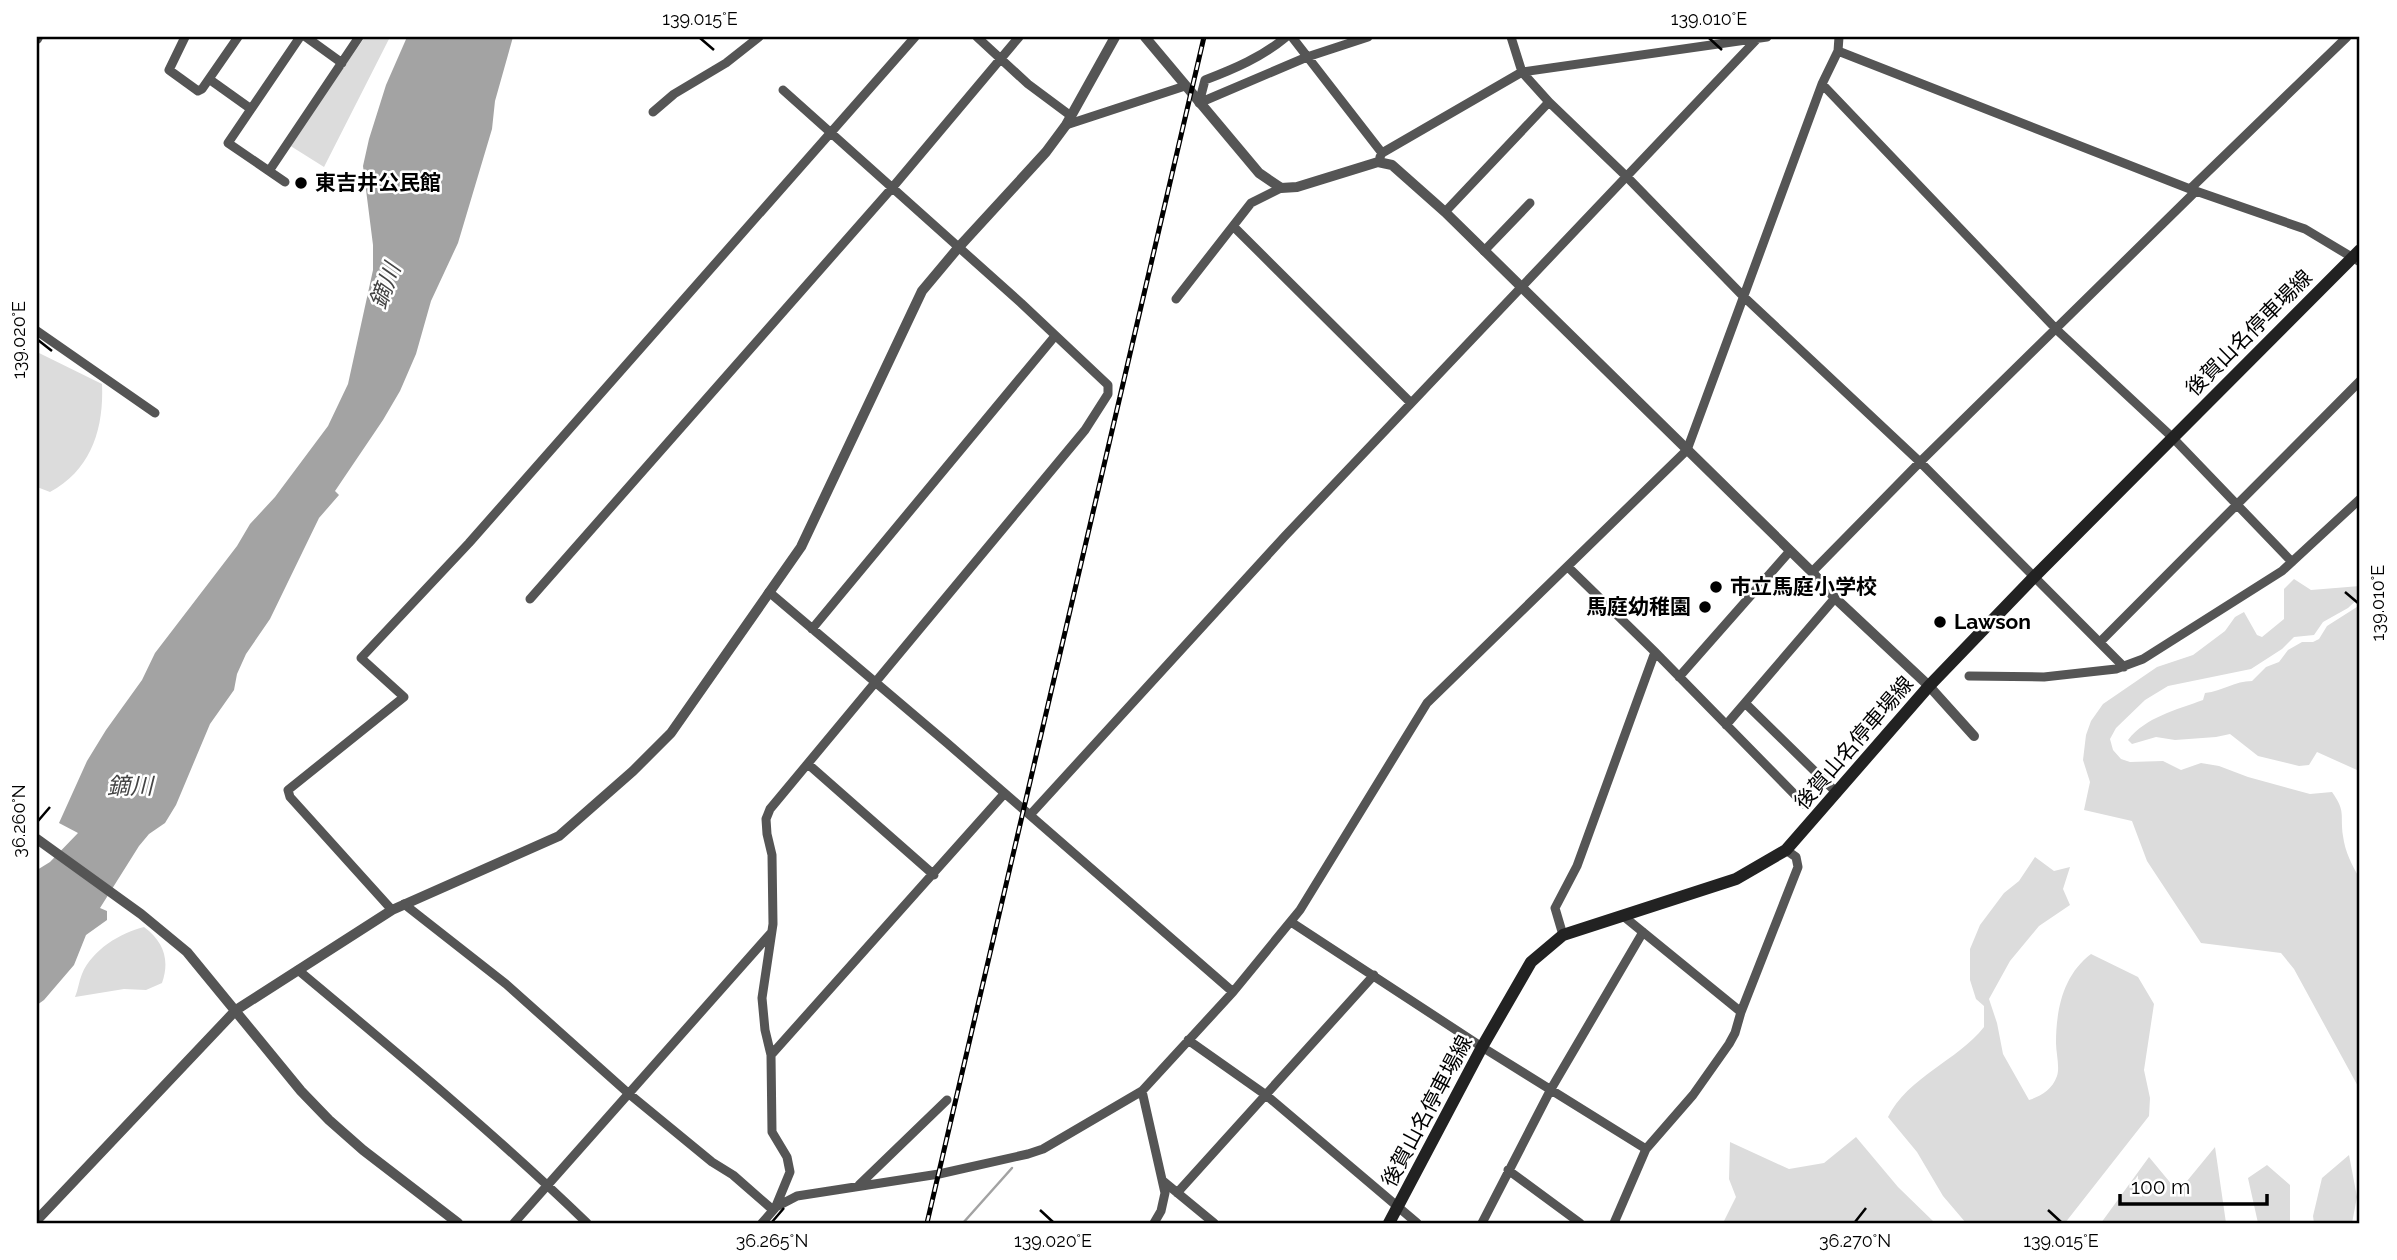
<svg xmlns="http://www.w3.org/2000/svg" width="2397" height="1260" viewBox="0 0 2397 1260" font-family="Raleway,'Noto Sans JP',sans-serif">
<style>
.green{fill:#dcdcdc}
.water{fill:#a3a3a3}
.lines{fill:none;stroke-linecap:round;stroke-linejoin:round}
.stream{stroke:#a3a3a3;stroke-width:2.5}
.minor{stroke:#555;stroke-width:9}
.tertiary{stroke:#555;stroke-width:10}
.secondary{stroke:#222;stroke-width:12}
.rail-casing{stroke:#000;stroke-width:5}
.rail{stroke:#fff;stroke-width:2.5;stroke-dasharray:8;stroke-linecap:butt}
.ticks{fill:none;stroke:#000;stroke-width:2.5}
.poi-dot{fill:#000;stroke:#fff;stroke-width:2.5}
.labels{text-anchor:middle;stroke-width:5;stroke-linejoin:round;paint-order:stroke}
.poi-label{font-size:21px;font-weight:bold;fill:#000;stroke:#fff;text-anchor:start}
.street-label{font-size:21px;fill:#000;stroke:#fff}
.water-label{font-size:23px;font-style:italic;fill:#444;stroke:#fff}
.neatline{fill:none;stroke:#000;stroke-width:2.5}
.ticks-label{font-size:18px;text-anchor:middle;fill:#000}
</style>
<rect width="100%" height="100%" fill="#fff"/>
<path class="green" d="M365,37h25l-66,130 -35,-22z
M37,352l65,32c2,45 -11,86 -52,108l-13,-5z
M2294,579l17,11 49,-4v11l-12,11 -25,14 -9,13 -20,2 -12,12 -31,20 -83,17 -23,14 -29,28 -6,11 3,11 8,9 9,3 33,-1 18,9 20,-7 18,3 29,11 62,17 22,-2c14,20 8,21 11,44 2,16 9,29 17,43v211l-66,-121 -13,-16 -80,-10 -54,-82 -15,-40 -48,-11 6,-28 -7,-22 3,-25 5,-14 12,-17 54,-37 36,-12 32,-24 10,-14 9,-5 13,23 5,2 22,-18v-30z
M2360,605v171l-3,-6 -40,-18 -8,13 -10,1 -41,-10 -28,-22 -14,3 -41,3 -19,-3 -24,7 -4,-4c18,-23 48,-30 75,-40l2,-7c18,-2 30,-12 47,-12l14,-14 13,-5 9,-12 14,-8h11l6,-3 8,-13z
M2035,857l19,14 16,-4 -7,22 7,16 -31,21 -29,35 -21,38 8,24 6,31 26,46c12,-4 23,-10 28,-24 3,-9 -1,-23 -1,-33 0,-33 7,-68 35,-89l47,23 16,27 -10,66 6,28 -1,18 -84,107h-99l-23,-27 -26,-44 -29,-35c20,-40 69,-56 96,-90v-21l-8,-7 -6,-19v-31l10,-24 24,-32 15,-12z
M144,927c20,15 26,33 18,56l-16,7 -22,-1 -49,8c3,-7 4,-16 7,-23 10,-24 38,-41 62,-47z
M1856,1137l42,50 37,36h-212l13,-26 -7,-18 1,-37 59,27 35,-6z
M2215,1147l11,76h-125l48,-66 29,35z
M2349,1155l8,42 -5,26h-38l-1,-7 9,-38z
M2267,1165l23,20v38h-32l-10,-45z"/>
<path class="water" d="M407,37h106l-18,64 -3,28 -34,114 -27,58 -15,53 -16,37 -17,29 -48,71 4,4 -20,23 -49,101 -24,35 -9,20 -3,16 -24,34 -34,81 -11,18 -16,11 -10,12 -39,62 7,3v9l-21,15 -12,30 -30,35 -7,5v-135l13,-8 28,-29 -19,-10 28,-62 19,-31 36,-50 13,-27 82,-107 13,-22 25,-27 53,-71 20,-42 25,-114v-25l-10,-79 6,-27 17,-54z"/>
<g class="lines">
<path class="stream" d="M963,1223l49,-55"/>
<path class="minor" d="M185,37l-16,33 29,21 4,-2 36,-52
M306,37l36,26
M977,37l51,47 43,32
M1292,37l90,116 -2,4
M1511,37l11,35 27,30 78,75 117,120 176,165 204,205
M1838,51l352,138 115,40 55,33
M209,79l42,30
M1822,84l235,246 115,107 120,125
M1199,103l108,-46 61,-20
M1199,103l6,-23c29,-11 57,-23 81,-43
M653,112l21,-18 52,-31 33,-26
M1066,125l119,-39
M1382,153l140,-81 245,-35
M269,171l90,-134
M285,182l-57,-39 72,-106
M2190,189l157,-152
M1445,212l104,-110
M1233,226l178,177
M1484,251l46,-48
M1176,299l75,-96 30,-15
M37,331l118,82
M1568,567l87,85 149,152
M1812,572l108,-110 276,-271
M769,592l178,151 286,249
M530,599l362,-411 127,-151
M812,629l243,-293
M2100,642l260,-261
M1969,676l75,1 72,-8 27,-10 139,-88 78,-72
M1679,677l111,-126
M1745,703l92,90
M1726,725l109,-127
M808,764l126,111
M1030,815l255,-279 473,-498
M404,904l102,80 122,109 84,69 21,13 40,35
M392,910l-102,-113 -2,-7 116,-93 -43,-39 108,-115 446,-506
M1622,915l119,97
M1291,922l191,125 164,102
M1563,935l-8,-27 22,-42 78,-214
M298,970c98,82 197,164 289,253
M1188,1040l78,55 151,128
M771,1055l233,-261
M1142,1091l23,102 -4,18 -7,12
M1508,1170l72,53
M1163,1181l51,42
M859,1185l88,-85
M1177,1193l197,-218
M776,1206l14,-34 -3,-15 -15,-25 -1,-77 -6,-25 -3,-32 11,-74 -1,-69 -5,-21 -1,-15 4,-10 315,-379 23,-36v-9l-87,-82 -238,-213
M514,1223l257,-290
M762,1223l14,-16 21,-11 142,-22 89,-20 15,-5 99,-58 91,-99 67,-82 127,-207 260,-253 135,-366 16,-33 1,-14
M1482,1223l69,-134 92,-157
M1614,1223l32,-74 47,-54 36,-51 6,-11 6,-21 57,-145 -2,-10 -10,-7"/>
<path class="tertiary" d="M1145,37l114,136 22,15 16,-1 81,-25 14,3 53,47 367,360 23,26 94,88 45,50
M37,39l1,-2
M37,839l104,75 46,38 114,139 28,29 34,30 95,73
M37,1220l199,-210 156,-100 167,-74 74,-65 38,-38 130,-186 121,-256 36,-43 88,-96 20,-27 49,-88"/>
<path class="secondary" d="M1389,1223l93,-176 49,-85 32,-27 173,-56 50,-29 143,-164 106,-110 325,-326"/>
<g class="rail-casing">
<path id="rail" d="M927,1223l277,-1186"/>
</g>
<use href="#rail" class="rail"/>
</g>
<path class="ticks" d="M700,38l14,12M1709,38l13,12M38,340l14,11M2345,592l13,11M38,821l12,-14M1040,1210l13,12M2048,1210l13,12M772,1222l12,-14M1855,1222l11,-14"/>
<g class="poi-dot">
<circle cx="301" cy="183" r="7"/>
<circle cx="1716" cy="587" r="7"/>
<circle cx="1705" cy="607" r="7"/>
<circle cx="1940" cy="622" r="7"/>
</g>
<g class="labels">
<g class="poi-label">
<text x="315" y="190">東吉井公民館</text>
<text x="1730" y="594">市立馬庭小学校</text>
<text x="1691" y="614" text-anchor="end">馬庭幼稚園</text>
<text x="1954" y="629">Lawson</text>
</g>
<g class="street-label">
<text transform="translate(2249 333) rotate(-45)" y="7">後賀山名停車場線</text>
<text transform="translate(1854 743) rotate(-49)" y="7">後賀山名停車場線</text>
<text transform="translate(1427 1111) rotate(-62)" y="7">後賀山名停車場線</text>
</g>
<g class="water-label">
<text transform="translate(385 286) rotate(-69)" y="8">鏑川</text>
<text x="130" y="794">鏑川</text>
</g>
</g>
<rect width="2397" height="1260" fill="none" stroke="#ffffff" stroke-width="77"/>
<path d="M2120 1194v10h147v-10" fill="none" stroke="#000000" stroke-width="3.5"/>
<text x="2131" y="1194" font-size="21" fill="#000000" stroke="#ffffff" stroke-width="5" paint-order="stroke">100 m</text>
<rect x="38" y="38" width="2320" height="1184" class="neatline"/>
<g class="ticks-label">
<text x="700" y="25">139.015°E</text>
<text x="1709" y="25">139.010°E</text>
<text transform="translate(19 340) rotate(-90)" y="6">139.020°E</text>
<text transform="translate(2378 603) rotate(-90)" y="6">139.010°E</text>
<text transform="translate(19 821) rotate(-90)" y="6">36.260°N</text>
<text x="772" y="1247">36.265°N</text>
<text x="1053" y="1247">139.020°E</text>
<text x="1855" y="1247">36.270°N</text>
<text x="2061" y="1247">139.015°E</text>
</g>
</svg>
